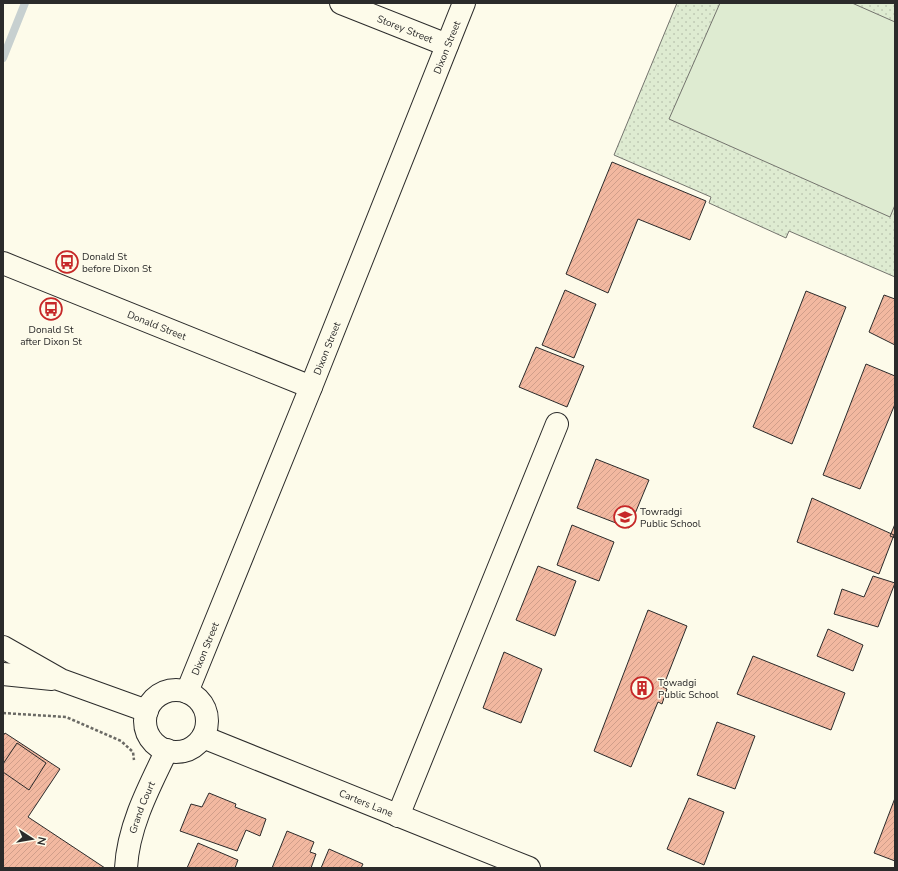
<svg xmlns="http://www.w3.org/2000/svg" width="898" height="871" viewBox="0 0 898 871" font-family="'Nunito Sans',sans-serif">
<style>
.park{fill:url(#park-dots);stroke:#74746e}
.pitch{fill:#deebd1;stroke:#74746e}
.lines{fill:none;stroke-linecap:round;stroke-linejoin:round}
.stream{stroke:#c7d0d0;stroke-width:8}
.building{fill:url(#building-hatch);stroke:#2b2b2b}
.minor-casing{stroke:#2b2b2b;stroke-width:24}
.major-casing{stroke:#2b2b2b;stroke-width:24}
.path{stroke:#6a6964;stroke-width:2.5;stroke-dasharray:3 2;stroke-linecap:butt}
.minor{stroke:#fdfbea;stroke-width:22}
.major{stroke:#fdfbea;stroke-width:22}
.labels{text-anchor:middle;stroke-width:3;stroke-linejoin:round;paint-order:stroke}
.street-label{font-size:10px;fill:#2b2b2b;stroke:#fdfbea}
.poi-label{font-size:10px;fill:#2b2b2b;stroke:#fdfbea;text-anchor:start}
</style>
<defs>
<pattern id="park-dots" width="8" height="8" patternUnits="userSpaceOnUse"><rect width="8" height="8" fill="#deebd1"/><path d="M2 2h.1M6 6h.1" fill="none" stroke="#bfcab4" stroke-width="1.8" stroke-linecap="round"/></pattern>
<pattern id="building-hatch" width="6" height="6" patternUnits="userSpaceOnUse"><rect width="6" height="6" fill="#f2b8a0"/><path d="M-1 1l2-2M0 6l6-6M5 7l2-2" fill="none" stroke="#d09e8a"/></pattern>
</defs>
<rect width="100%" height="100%" fill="#fdfbea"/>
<path class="park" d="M677,3h218v274l-106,-46 -3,7 -77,-35 2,-6 -97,-42z"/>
<path class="pitch" d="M720,3h132l43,19v183l-5,12 -221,-98z"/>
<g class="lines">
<path class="stream" d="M3,58l22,-55"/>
</g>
<path class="building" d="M612,162l94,39 -16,39 -52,-21 -30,74 -42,-19z
M565,290l31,14 -22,54 -32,-13z
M806,291l40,16 -54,137 -39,-17z
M884,295l11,4v46l-26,-13z
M536,347l48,19 -17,41 -48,-20z
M866,364l29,12v28l-35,85 -37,-14z
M596,459l53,21 -20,48 -52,-20z
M812,498l82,37 -15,39 -82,-32z
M895,524v14l-5,-2z
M572,525l42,17 -15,39 -42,-16z
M538,566l38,15 -21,55 -39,-16z
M873,576l22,7 -17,44 -44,-13 8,-25 22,8z
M648,610l39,16 -24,61 4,2 -5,15 -4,-2 -27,65 -37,-16z
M828,629l35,16 -10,26 -36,-15z
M504,652l38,17 -21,54 -38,-15z
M753,656l92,37 -14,37 -94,-36z
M717,722l38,14 -20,53 -38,-14z
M5,733l55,36 -32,48 77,51h-102v-132z
M17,743l29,20 -17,27 -26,-18v-8z
M209,793l27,11 -1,3 31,12 -6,17 -14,-6 -9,21 -57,-20 11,-27 11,3z
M689,798l35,14 -20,53 -37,-16z
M895,798v63l-21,-8z
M287,831l27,11 -4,10 6,2 -5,14h-39z
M198,843l40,17 -3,8h-48z
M329,849l34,15 -2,4h-40z"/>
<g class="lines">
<g class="minor-casing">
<g id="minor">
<path id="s1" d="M341,3l106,42"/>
<path id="s2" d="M3,263l308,124"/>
<path id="s3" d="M187,692l124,-305 153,-384"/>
<path d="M398,816l159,-392"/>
<path id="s4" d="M126,868c2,-41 23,-81 41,-118"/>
</g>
</g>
<g class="major-casing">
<g id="major">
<path d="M3,647l58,33 86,31"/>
<path d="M3,674l49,5"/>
<circle cx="176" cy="721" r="31"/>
<path id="s5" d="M203,737l326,131"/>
</g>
</g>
<path class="path" d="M3,713l63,4 55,24 12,11 1,8"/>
<use href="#minor" class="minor"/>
<use href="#major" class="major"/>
</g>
<defs>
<g id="bus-ring" transform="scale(1.15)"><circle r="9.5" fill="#fdfbea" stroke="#c62828" stroke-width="1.5"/><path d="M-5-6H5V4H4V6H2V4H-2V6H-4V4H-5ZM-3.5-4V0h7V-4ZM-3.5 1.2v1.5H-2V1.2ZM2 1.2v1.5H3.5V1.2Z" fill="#c62828"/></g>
<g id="school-ring" transform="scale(1.15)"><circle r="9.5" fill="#fdfbea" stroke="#c62828" stroke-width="1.5"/><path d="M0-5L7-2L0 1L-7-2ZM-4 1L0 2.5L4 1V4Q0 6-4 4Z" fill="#c62828"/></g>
<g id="building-ring" transform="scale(1.15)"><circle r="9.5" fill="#fdfbea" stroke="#c62828" stroke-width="1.5"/><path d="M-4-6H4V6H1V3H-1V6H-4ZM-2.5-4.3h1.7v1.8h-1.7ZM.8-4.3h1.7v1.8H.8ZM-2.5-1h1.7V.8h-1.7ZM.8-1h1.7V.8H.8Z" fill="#c62828"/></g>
</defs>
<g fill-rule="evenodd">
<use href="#bus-ring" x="67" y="262"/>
<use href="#bus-ring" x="51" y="309"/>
<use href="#school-ring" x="625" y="517"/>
<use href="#building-ring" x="642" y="688"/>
</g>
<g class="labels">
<g class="street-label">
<text dy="4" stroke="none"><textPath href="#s1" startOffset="69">Storey Street</textPath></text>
<text dy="4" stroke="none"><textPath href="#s3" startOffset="695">Dixon Street</textPath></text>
<text dy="4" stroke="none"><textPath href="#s2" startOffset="166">Donald Street</textPath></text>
<text dy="4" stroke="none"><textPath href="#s3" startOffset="371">Dixon Street</textPath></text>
<text dy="4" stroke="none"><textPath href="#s3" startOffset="47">Dixon Street</textPath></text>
<text dy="4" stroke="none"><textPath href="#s5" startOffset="176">Carters Lane</textPath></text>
<text dy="4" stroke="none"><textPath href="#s4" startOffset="63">Grand Court</textPath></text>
</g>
<g class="poi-label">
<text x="82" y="260">Donald St<tspan x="82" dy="12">before Dixon St</tspan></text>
<text x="51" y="333" text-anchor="middle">Donald St<tspan x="51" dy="12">after Dixon St</tspan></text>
<text x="640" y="515">Towradgi<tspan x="640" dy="12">Public School</tspan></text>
<text x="658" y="686">Towadgi<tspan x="658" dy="12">Public School</tspan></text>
</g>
</g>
<rect width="898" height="871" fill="none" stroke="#2b2b2b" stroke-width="8"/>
<g transform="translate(32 839) rotate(102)" stroke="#fdfbea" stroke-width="3" paint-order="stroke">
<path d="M0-3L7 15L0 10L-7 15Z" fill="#2b2b2b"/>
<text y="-6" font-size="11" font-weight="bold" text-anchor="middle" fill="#2b2b2b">N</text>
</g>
</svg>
